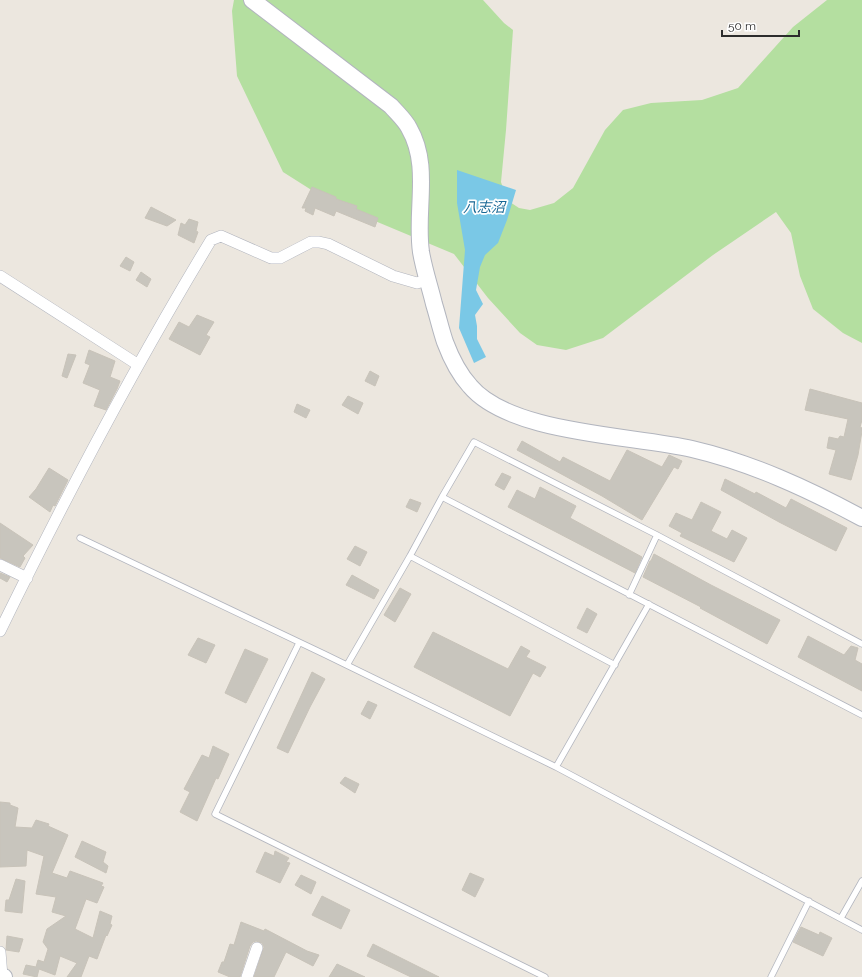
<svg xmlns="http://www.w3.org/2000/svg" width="862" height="977" viewBox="0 0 862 977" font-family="Raleway,'Noto Sans JP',sans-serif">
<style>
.green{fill:#b4dfa0}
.water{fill:#7ac8e6}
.building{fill:#c8c5bd;stroke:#c8c3b9}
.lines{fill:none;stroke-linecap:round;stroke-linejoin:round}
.lane-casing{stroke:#b2b5be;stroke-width:7}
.street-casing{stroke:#b2b5be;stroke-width:12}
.secondary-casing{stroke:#b2b5be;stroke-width:18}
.lane{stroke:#fff;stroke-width:5.5}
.street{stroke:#fff;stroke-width:11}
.secondary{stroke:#fff;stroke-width:16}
.labels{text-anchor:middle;stroke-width:3.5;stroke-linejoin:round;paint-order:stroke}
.water-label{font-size:14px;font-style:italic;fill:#176794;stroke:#fff}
</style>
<rect width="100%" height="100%" fill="#ece7df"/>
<path class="green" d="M234,0h249l21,23 9,7 -7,100 -5,52 6,18 12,8 11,2 24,-7 19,-15 32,-58 18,-20 28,-7 51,-3 36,-12 55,-61 34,-27h35v343l-19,-10 -30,-24 -13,-33 -9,-43 -15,-21 -63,43 -110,83 -37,12 -29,-5 -17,-12 -32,-35 -34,-44 -122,-51 -49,-31 -46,-96 -5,-65z"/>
<path class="water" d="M457,170l59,20 -9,30 -9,23 -13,12 -5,12 -4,23 7,14 -8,11 2,11v13l9,18 -12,6 -15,-35 6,-78 -8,-47z"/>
<path class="building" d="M312,187l24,10v2l21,7 -1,3 22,9 -3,9 -39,-16 -2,5 -19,-8 -2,7 -8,-4 1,-3h-4z
M151,207l25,13 -9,6 -22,-8z
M189,219l9,3 -2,9 2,1 -4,11 -16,-8 3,-12 4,2z
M126,257l8,5 -4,9 -10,-5z
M141,272l10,7 -4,8 -11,-7z
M197,315l17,7 -8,13 4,2 -10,18 -31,-16 10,-17 10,5z
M89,350l26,11 -5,16 10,4 -3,8 -11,21 -12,-4 6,-16 -17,-7 7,-18 -5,-2z
M68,354l8,1 -9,23 -5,-2z
M370,371l9,5 -4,10 -10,-5z
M810,389l52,14v17l-2,7 2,1v3l-4,24 -7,25 -22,-6 7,-24 -9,-2 2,-11 9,2 2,-3 4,1 4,-18 -43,-9z
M348,396l15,7 -5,11 -16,-9z
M297,404l13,6 -4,8 -12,-6z
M522,441l38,21 3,-5 47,24 17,-31 35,17 7,-12 13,6 -4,8 -4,-2 -32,53 -40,-24 -85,-46z
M49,468l19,12 -13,26 -2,-1 -3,7 -21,-15 7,-8z
M502,473l9,4 -7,13 -9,-5z
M725,479l30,15 1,-2 30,16 5,-9 56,29 -11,23 -57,-29 -58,-32z
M540,487l36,19 -6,12 72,39 -7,16 -127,-66 9,-17 18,9z
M410,499l11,4 -4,9 -11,-5z
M701,502l20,10 -10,19 16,8 5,-9 15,8 -13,24 -54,-26 2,-3 -13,-7 7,-13 16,7z
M0,523l33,22 -10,11 2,2 -5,9 -20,-9z
M355,546l12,6 -7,14 -13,-7z
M654,554l57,31 69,35 -13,24 -67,-36 1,-1 -58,-30 7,-16h1z
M0,573l10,4 -3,5 -7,-4z
M352,575l27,15 -5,9 -28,-14z
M400,588l11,6 -16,28 -11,-7z
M587,608l10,6 -10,19 -10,-5z
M433,632l75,37 13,-23 9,5 -4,6 20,10 -6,10 -7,-4 -23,43 -96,-49z
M808,636l36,19 7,-9 7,2 -3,12 7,4v27l-64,-34z
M198,638l17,7 -9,18 -18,-8z
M245,649l23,10 -22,44 -21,-10z
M312,672l13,7 -15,28 -22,46 -11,-5z
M368,701l9,4 -7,14 -9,-5z
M213,746l16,8 -11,25 -2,-1 -19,43 -17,-9 10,-20 -6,-3 18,-34 7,3z
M345,777l14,7 -4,9 -15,-10z
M0,802l10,1v2l8,3 -3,19 17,1 4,-8 13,4 -1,2 20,9 -16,38 15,5 3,-7 33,12 -2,3 3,1 -7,16 -11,-4 -11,30 18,9 7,-27 12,5 -2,8 2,1 -5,11 -1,-1 -9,24 -8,-3 -8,21h-14l10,-14 -17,-7 -5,19 -16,-6 -2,8 -14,-3 3,-9 10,2 2,-7 6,2 4,-13 -5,-7 4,-13 19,-13 -14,-4 4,-15 -20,-3 8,-38 -17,-6 -1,16 -26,1z
M82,841l24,11 -3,10 5,4 -2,7 -31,-16z
M275,851l14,7 -3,4 4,1 -10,20 -24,-11 9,-20 9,4z
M470,873l14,6 -9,18 -13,-7z
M301,875l15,7 -5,12 -16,-9z
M16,879l9,2 -3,32 -17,-2 1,-11h3z
M322,896l28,14 -9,19 -29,-14z
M241,922l23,9 1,-2 42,22 12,4 -6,11 -27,-14 -12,25h-20l10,-30 -2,-4 -6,-2 -3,1 -3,4 -10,31h-10l-12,-5 4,-10h2l6,-18 4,1z
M801,927l18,8 1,-3 12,6 -9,18 -30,-14z
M7,936l16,3 -4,13 -13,-2z
M373,944l66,33h-28l-44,-21z
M337,964l28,13h-36z"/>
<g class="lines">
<g class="lane-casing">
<path id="lane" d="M442,497l420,218
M80,538l244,116 232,113 306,163
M410,556l205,109
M629,595l28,-60
M299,643l-84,171 330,163
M347,665l63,-109 32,-59 32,-55 183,93 205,109
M556,767l93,-163
M841,918l21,-37
M771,977l38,-76"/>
</g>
<g class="street-casing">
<path id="street" d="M0,276l137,88
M0,565l27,13
M0,631c65,-133 134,-264 211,-391l10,-4 50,22h9l31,-16h8l9,2 65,32 24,7 10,-3
M0,952l2,24
M247,977l10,-29"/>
</g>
<g class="secondary-casing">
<path id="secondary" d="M252,0l139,106c6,7 14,14 18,22 22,38 6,82 12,124 3,18 9,35 13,52 4,13 7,26 11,38 6,16 14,32 25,44 40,48 162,49 222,63 60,14 116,40 170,69
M0,976l4,1"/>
</g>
<use href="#lane" class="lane"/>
<use href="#street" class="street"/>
<use href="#secondary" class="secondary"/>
</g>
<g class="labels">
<g class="water-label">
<text x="484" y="212">八志沼</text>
</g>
</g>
<path d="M722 30v6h77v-6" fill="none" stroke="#2c2c2c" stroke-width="2"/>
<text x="728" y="30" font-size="12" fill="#2c2c2c" stroke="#ffffff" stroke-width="3" paint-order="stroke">50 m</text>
</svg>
